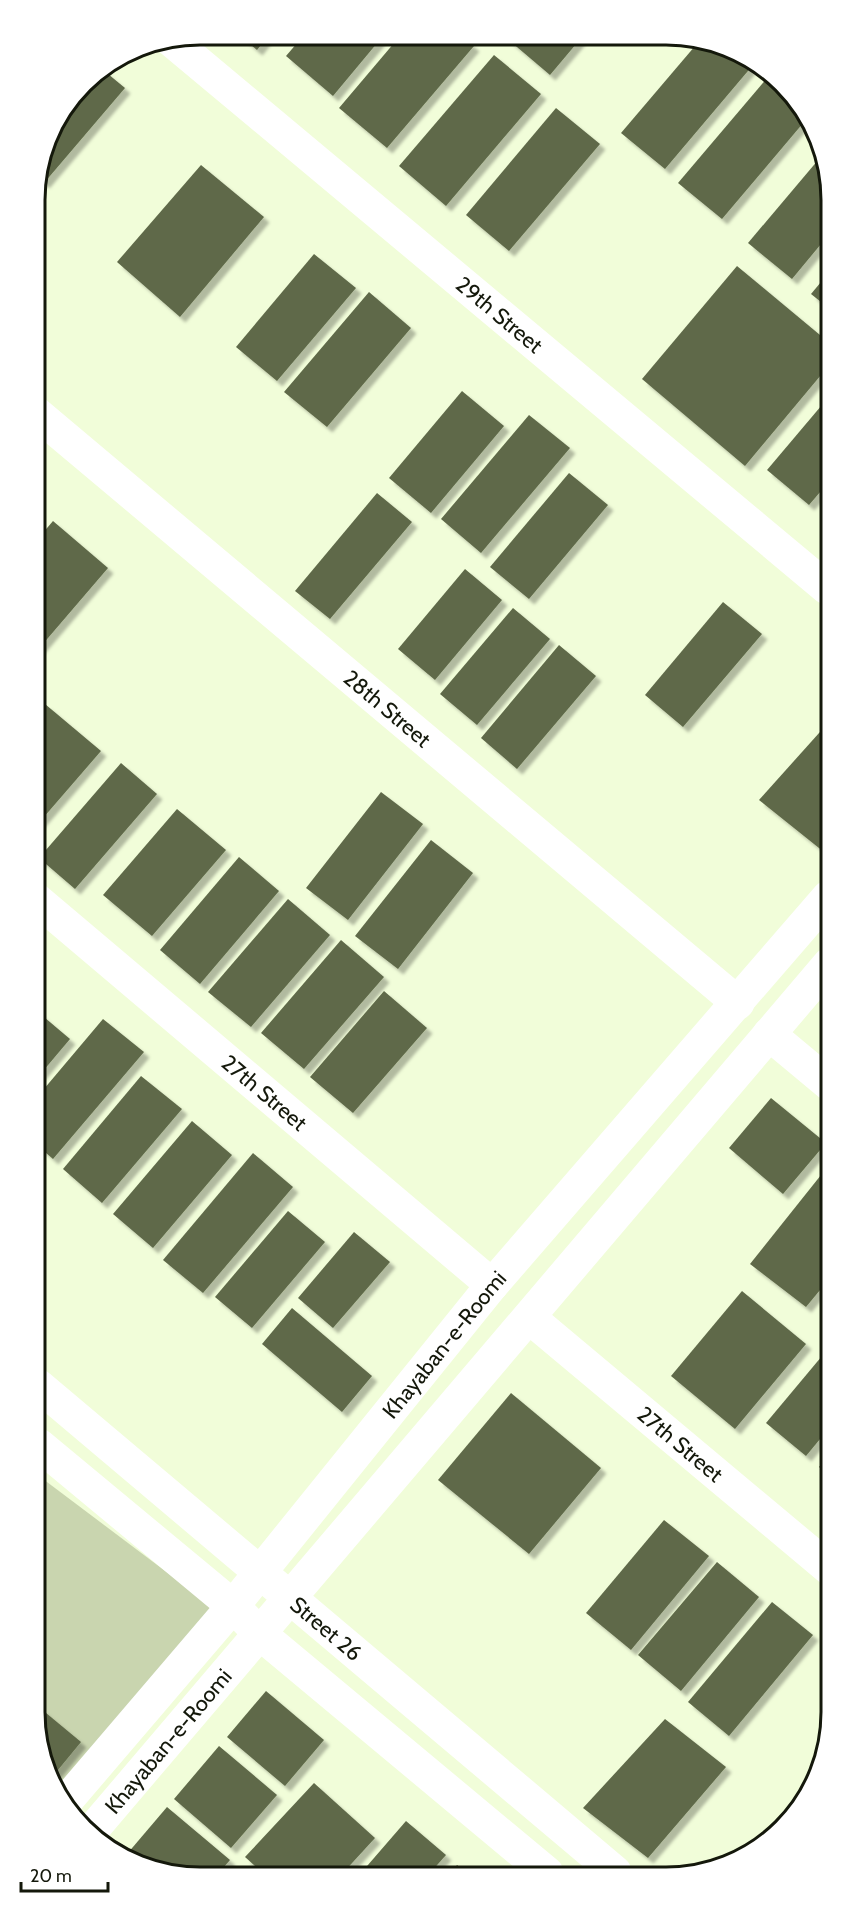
<svg xmlns="http://www.w3.org/2000/svg" width="866" height="1912" viewBox="0 0 866 1912" font-family="Cabin,sans-serif">
<defs>
<filter id="shadow"><feDropShadow dx="5.5" dy="5.5" stdDeviation="1.5" flood-color="#0004"/></filter>
</defs>
<rect width="100%" height="100%" fill="#f1fdd9"/>
<polygon fill="#c9d5af" points="39,1476 217,1610 60,1787 40,1755"/>
<g fill="#5f6949" filter="url(#shadow)">
<polygon points="239,35 269,35 257,50"/>
<polygon points="304,35 383,36 333,96 286,56"/>
<polygon points="400,36 462,36 474,46 387,148 339,108"/>
<polygon points="504,36 582,37 550,75"/>
<polygon points="701,39 753,65 665,169 621,133"/>
<polygon points="494,55 541,94 446,206 399,166"/>
<polygon points="102,69 125,88 44,183 38,178 51,127 91,76"/>
<polygon points="768,77 784,89 804,122 722,219 678,183"/>
<polygon points="556,108 600,144 509,251 466,215"/>
<polygon points="824,153 826,157 826,238 792,279 748,243"/>
<polygon points="201,165 264,217 180,317 117,262"/>
<polygon points="314,254 356,288 277,381 236,347"/>
<polygon points="737,266 826,340 826,369 745,466 642,379"/>
<polygon points="826,276 826,306 811,294"/>
<polygon points="369,292 411,328 327,427 284,392"/>
<polygon points="462,391 504,426 431,513 389,478"/>
<polygon points="827,399 827,484 809,505 767,470"/>
<polygon points="529,415 570,448 481,553 441,519"/>
<polygon points="569,473 608,505 529,599 490,567"/>
<polygon points="377,493 412,522 330,619 295,591"/>
<polygon points="53,521 108,568 36,652 36,541"/>
<polygon points="465,569 502,600 435,680 398,649"/>
<polygon points="723,602 762,634 683,727 645,695"/>
<polygon points="513,608 550,639 477,725 440,694"/>
<polygon points="559,645 596,676 517,769 481,738"/>
<polygon points="45,704 101,751 37,825 37,714"/>
<polygon points="828,723 828,846 824,852 759,800"/>
<polygon points="121,763 157,794 75,889 39,858"/>
<polygon points="381,792 423,824 348,920 306,888"/>
<polygon points="177,809 226,850 152,936 103,895"/>
<polygon points="431,840 473,873 398,969 355,936"/>
<polygon points="239,857 279,891 200,984 160,950"/>
<polygon points="288,899 330,935 251,1027 208,992"/>
<polygon points="341,940 384,977 304,1069 261,1033"/>
<polygon points="384,991 427,1028 353,1113 310,1077"/>
<polygon points="38,1012 70,1039 38,1077"/>
<polygon points="103,1019 144,1052 53,1159 38,1146 38,1096"/>
<polygon points="141,1076 182,1109 102,1203 63,1169"/>
<polygon points="771,1098 826,1143 783,1194 729,1148"/>
<polygon points="192,1121 232,1155 153,1248 113,1214"/>
<polygon points="253,1153 293,1187 203,1293 163,1260"/>
<polygon points="821,1175 829,1182 830,1278 806,1307 750,1264"/>
<polygon points="288,1211 325,1242 252,1328 215,1297"/>
<polygon points="354,1232 390,1262 333,1328 298,1298"/>
<polygon points="742,1291 806,1344 735,1429 671,1376"/>
<polygon points="292,1308 372,1376 342,1412 262,1344"/>
<polygon points="822,1356 830,1363 830,1427 806,1456 766,1423"/>
<polygon points="511,1393 601,1468 529,1554 438,1480"/>
<polygon points="830,1453 830,1476 819,1467"/>
<polygon points="664,1520 709,1556 631,1650 586,1613"/>
<polygon points="717,1562 759,1597 681,1691 638,1655"/>
<polygon points="772,1602 813,1635 729,1736 688,1702"/>
<polygon points="266,1691 324,1740 285,1786 227,1737"/>
<polygon points="40,1708 81,1742 53,1776 40,1755"/>
<polygon points="665,1719 726,1767 648,1858 583,1808"/>
<polygon points="219,1746 277,1795 231,1848 174,1799"/>
<polygon points="314,1783 375,1838 342,1874 264,1874 245,1857"/>
<polygon points="167,1807 230,1860 218,1874 168,1874 127,1854"/>
<polygon points="406,1821 446,1855 430,1873 361,1873"/>
<polygon points="457,1865 467,1873 451,1873"/>
</g>
<g fill="none" stroke-linecap="round" stroke-linejoin="round">
<g stroke="#fff" stroke-width="33">
<path id="s1" d="M171 40 827 588"/>
<path id="s2" d="M36 413 738 1003"/>
<path id="s3" d="M37 900 492 1285"/>
<polyline points="769,1034 829,1084"/>
<path id="s4" d="M530 1318 831 1570"/>
</g>
<g stroke="#fff" stroke-width="33">
<path id="s5" d="M68 1799 233 1606 492 1285 828 897"/>
<path id="s6" d="M89 1834 829 964"/>
</g>
<g stroke="#fff" stroke-width="33">
<path id="s7" d="M39 1386 615 1872"/>
<polyline points="39,1445 233,1606 259,1633 547,1873"/>
</g>
</g>
<g text-anchor="middle" stroke-width="6" stroke-linejoin="round" paint-order="stroke">
<g font-size="22" fill="#14180b" stroke="#fff">
<text dy="8" stroke="none"><textPath href="#s1" startOffset="428">29th Street</textPath></text>
<text dy="8" stroke="none"><textPath href="#s2" startOffset="459">28th Street</textPath></text>
<text dy="8" stroke="none"><textPath href="#s3" startOffset="298">27th Street</textPath></text>
<text dy="8" stroke="none"><textPath href="#s5" startOffset="590">Khayaban-e-Roomi</textPath></text>
<text dy="8" stroke="none"><textPath href="#s4" startOffset="196">27th Street</textPath></text>
<text dy="8" stroke="none"><textPath href="#s7" startOffset="376">Street 26</textPath></text>
<text dy="8" stroke="none"><textPath href="#s6" startOffset="122">Khayaban-e-Roomi</textPath></text>
</g>
</g>
<path d="M0 0H866V1912H0ZM200 45H666A155 155 0 0 1 821 200V1712A155 155 0 0 1 666 1867H200A155 155 0 0 1 45 1712V200A155 155 0 0 1 200 45Z" fill="#fff" fill-rule="evenodd"/>
<path fill="none" stroke="#14180b" stroke-width="3" d="M200 45H666A155 155 0 0 1 821 200V1712A155 155 0 0 1 666 1867H200A155 155 0 0 1 45 1712V200A155 155 0 0 1 200 45Z"/>
<path d="M21 1882v9h87v-9" fill="none" stroke="#14180b" stroke-width="3"/>
<text x="30" y="1882" font-size="18" fill="#14180b" stroke="#ffffff" stroke-width="4.5" paint-order="stroke">20 m</text>
</svg>
